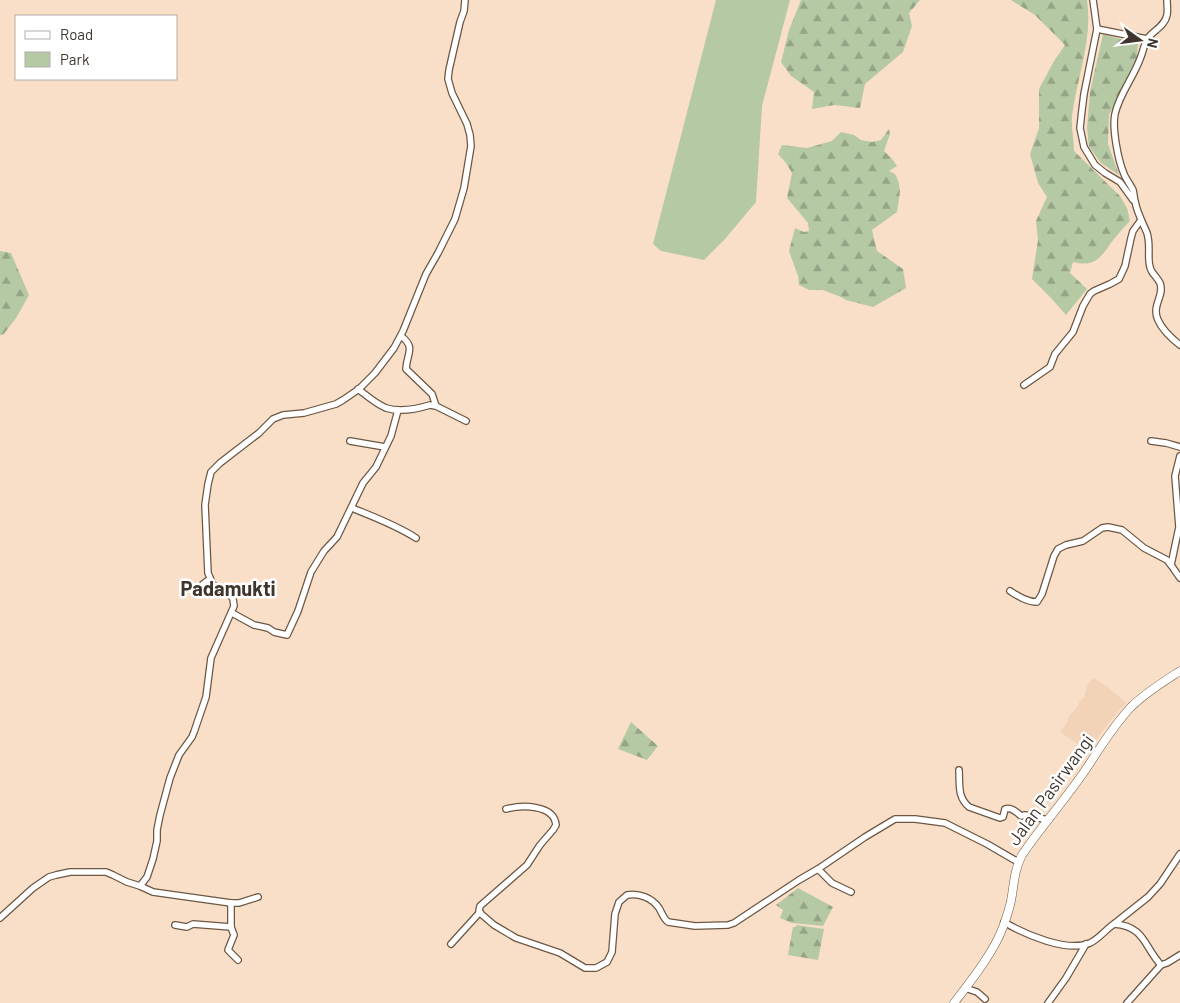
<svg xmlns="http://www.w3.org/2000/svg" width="1180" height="1003" viewBox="0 0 1180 1003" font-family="Barlow,sans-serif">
<defs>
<pattern id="forest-firs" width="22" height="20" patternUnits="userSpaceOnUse" patternTransform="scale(1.25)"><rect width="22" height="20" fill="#b6c9a5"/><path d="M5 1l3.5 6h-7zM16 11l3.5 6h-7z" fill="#95a487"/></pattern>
</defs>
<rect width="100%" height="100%" fill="#f9dfc8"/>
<polygon fill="#f3d3b7" points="1093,678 1108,687 1126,703 1110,721 1088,751 1060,732 1067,723 1069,716 1077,707 1080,701 1084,697 1087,686"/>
<polygon fill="#b6c9a5" points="716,0 790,0 762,106 756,202 725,239 704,260 661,251 653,244"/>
<g fill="url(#forest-firs)">
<polygon points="801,0 920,0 909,13 912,26 903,52 865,84 860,108 834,105 812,109 814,92 791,76 781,62 789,30"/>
<path d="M1011 0H1087C1093 40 1077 77 1072 116 1071 127 1074 140 1074 151L1120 196 1127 208 1130 221C1124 227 1119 233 1114 239 1101 256 1097 268 1073 262L1070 273 1087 289 1066 315 1051 298 1032 279 1038 240 1036 221 1047 197 1038 183 1030 154 1039 128V89L1054 61 1065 45 1035 15Z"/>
<polygon points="1103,34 1138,44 1137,57 1109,115 1108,144 1119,175 1101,163 1089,147 1087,128 1090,92"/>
<path d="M889 129 890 134 884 151 892 159 897 166 889 171 895 174C903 188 899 197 897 212L872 230 877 251 903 269 906 288 873 307 846 300 841 297 823 290H809L799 285 798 276 789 251 795 228 804 232 809 231 808 223 787 198 792 173 786 163 778 154 782 145 807 148 832 141 841 132 854 135 861 140 872 142 881 140Z"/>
<polygon points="0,251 11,253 29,295 16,318 3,335 0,335"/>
<polygon points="631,722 658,746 647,760 618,749"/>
<polygon points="798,888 833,907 823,926 792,923 780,918 783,910 776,905"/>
<polygon points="796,925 824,929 818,960 788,955 793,927 796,927"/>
</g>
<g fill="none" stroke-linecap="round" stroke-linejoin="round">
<g stroke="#6c5743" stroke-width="8">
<g id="street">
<polyline points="1093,0 1097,29 1084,94 1082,110 1080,128 1084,147 1095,165 1105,173 1120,182 1133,200"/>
<path d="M1167 0C1167 5 1168 10 1167 15 1165 26 1154 30 1148 38 1144 43 1143 53 1140 59 1133 78 1119 95 1115 114 1112 128 1118 160 1124 174 1126 179 1130 184 1133 190 1134 194 1134 198 1135 201 1137 213 1143 223 1147 233 1151 246 1147 257 1150 267 1151 273 1157 277 1160 283 1165 296 1151 305 1158 320 1162 329 1171 338 1180 345"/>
<polyline points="1097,29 1147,39"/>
<path d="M401 336C416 348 407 352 406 369L432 394 436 406"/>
<polyline points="1024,385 1050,367 1055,354 1073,332 1083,306 1090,294 1094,291 1110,284 1119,279 1125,266 1131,238 1133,231 1141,220"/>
<path d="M358 389C367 396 376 404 386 408 399 412 417 409 430 405L436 406 466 421"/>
<polyline points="350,441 385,447"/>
<polyline points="1151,441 1166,443 1180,447"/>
<polyline points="1180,456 1175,476 1179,527 1171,565 1180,578"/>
<path d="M352 508C374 517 396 525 416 538"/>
<path d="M1010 591C1018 596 1027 602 1037 602L1042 594 1054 556 1058 549 1066 545 1083 541 1102 528 1108 527 1122 530 1144 548 1167 560 1171 565"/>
<polyline points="198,592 203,584 210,579"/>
<polyline points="232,613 254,625 268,628 274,632 287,635 298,611 311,572 324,551 337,537 363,483 376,467 391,436 398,410"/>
<path d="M959 770C960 784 957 797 969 807L1000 818 1003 817 1005 809C1010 807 1017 812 1021 816L1025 815 1048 820"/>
<path d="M506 809C521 805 554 804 556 825L553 830 540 845 527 865 480 906 479 911 480 913 494 925 516 938 560 953 585 968H596L607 962 612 952 615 914 619 902 627 895C640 893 652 898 659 908 662 913 663 918 668 922L695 926 728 925 734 923 799 880 818 869 865 837 895 819H915L945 823 987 844 1018 862"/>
<polyline points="818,869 832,883 851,892"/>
<polyline points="140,886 153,892 231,903 239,903 258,897"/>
<polyline points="231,903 231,927 234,935 228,950 238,960"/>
<polyline points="0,918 33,888 49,877 56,875 70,872 106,872 113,875 127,882 140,886 147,877 153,859 157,841 157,830 160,815 170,778 179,755 192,737 194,732 206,697 211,658 234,606 233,599 231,596 213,585 208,573 205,505 208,484 211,472 220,463 259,433 273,419 283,415 304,413 336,404 343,400 359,389 375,373 394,348 403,331 426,274 438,253 455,219 464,188 471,146 470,135 467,124 452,93 448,79 449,70 460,22 464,11 465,0"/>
<path d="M1004 922C1024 934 1067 953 1090 943 1100 938 1105 930 1114 924 1145 926 1144 947 1161 965L1167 963 1180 955"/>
<polyline points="1114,924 1148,897 1160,884 1180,854"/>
<polyline points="175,925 187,927 193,924 231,927"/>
<polyline points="451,944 480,912"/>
<polyline points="965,988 977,992 985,999"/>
<polyline points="1048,1003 1066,978 1086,944"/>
<polyline points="1127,1003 1161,965"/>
</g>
</g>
<g stroke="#6c5743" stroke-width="9">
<path id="secondary" d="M954 1003C970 982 994 952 1003 927 1006 919 1009 910 1011 901 1014 885 1014 870 1022 855 1041 827 1064 801 1084 772 1099 750 1112 727 1131 707 1145 693 1163 682 1180 671"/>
</g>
<use href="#street" stroke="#fff" stroke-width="5.5"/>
<use href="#secondary" stroke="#fff" stroke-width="8"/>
</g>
<g text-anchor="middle" stroke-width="5" stroke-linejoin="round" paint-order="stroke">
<g font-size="18" fill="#3f352c" stroke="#fff">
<text transform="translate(1051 790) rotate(-54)" y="6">Jalan Pasirwangi</text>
</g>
<g font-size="20" font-weight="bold" fill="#3f352c" stroke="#fff">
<text x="228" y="596">Padamukti</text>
</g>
</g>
<rect x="15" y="15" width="162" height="65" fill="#ffffff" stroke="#b2aeab"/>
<rect x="25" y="31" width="25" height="8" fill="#ffffff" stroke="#b2aeab"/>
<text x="60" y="40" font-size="15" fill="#3f352c">Road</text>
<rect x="25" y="52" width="25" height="15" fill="#b6c9a5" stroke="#b2aeab"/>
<text x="60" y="65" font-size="15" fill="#3f352c">Park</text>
<g transform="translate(1140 40) rotate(104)" stroke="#ffffff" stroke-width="4" paint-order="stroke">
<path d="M0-4L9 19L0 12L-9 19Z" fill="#3f352c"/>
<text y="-8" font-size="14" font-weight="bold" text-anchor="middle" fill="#3f352c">N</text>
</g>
</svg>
